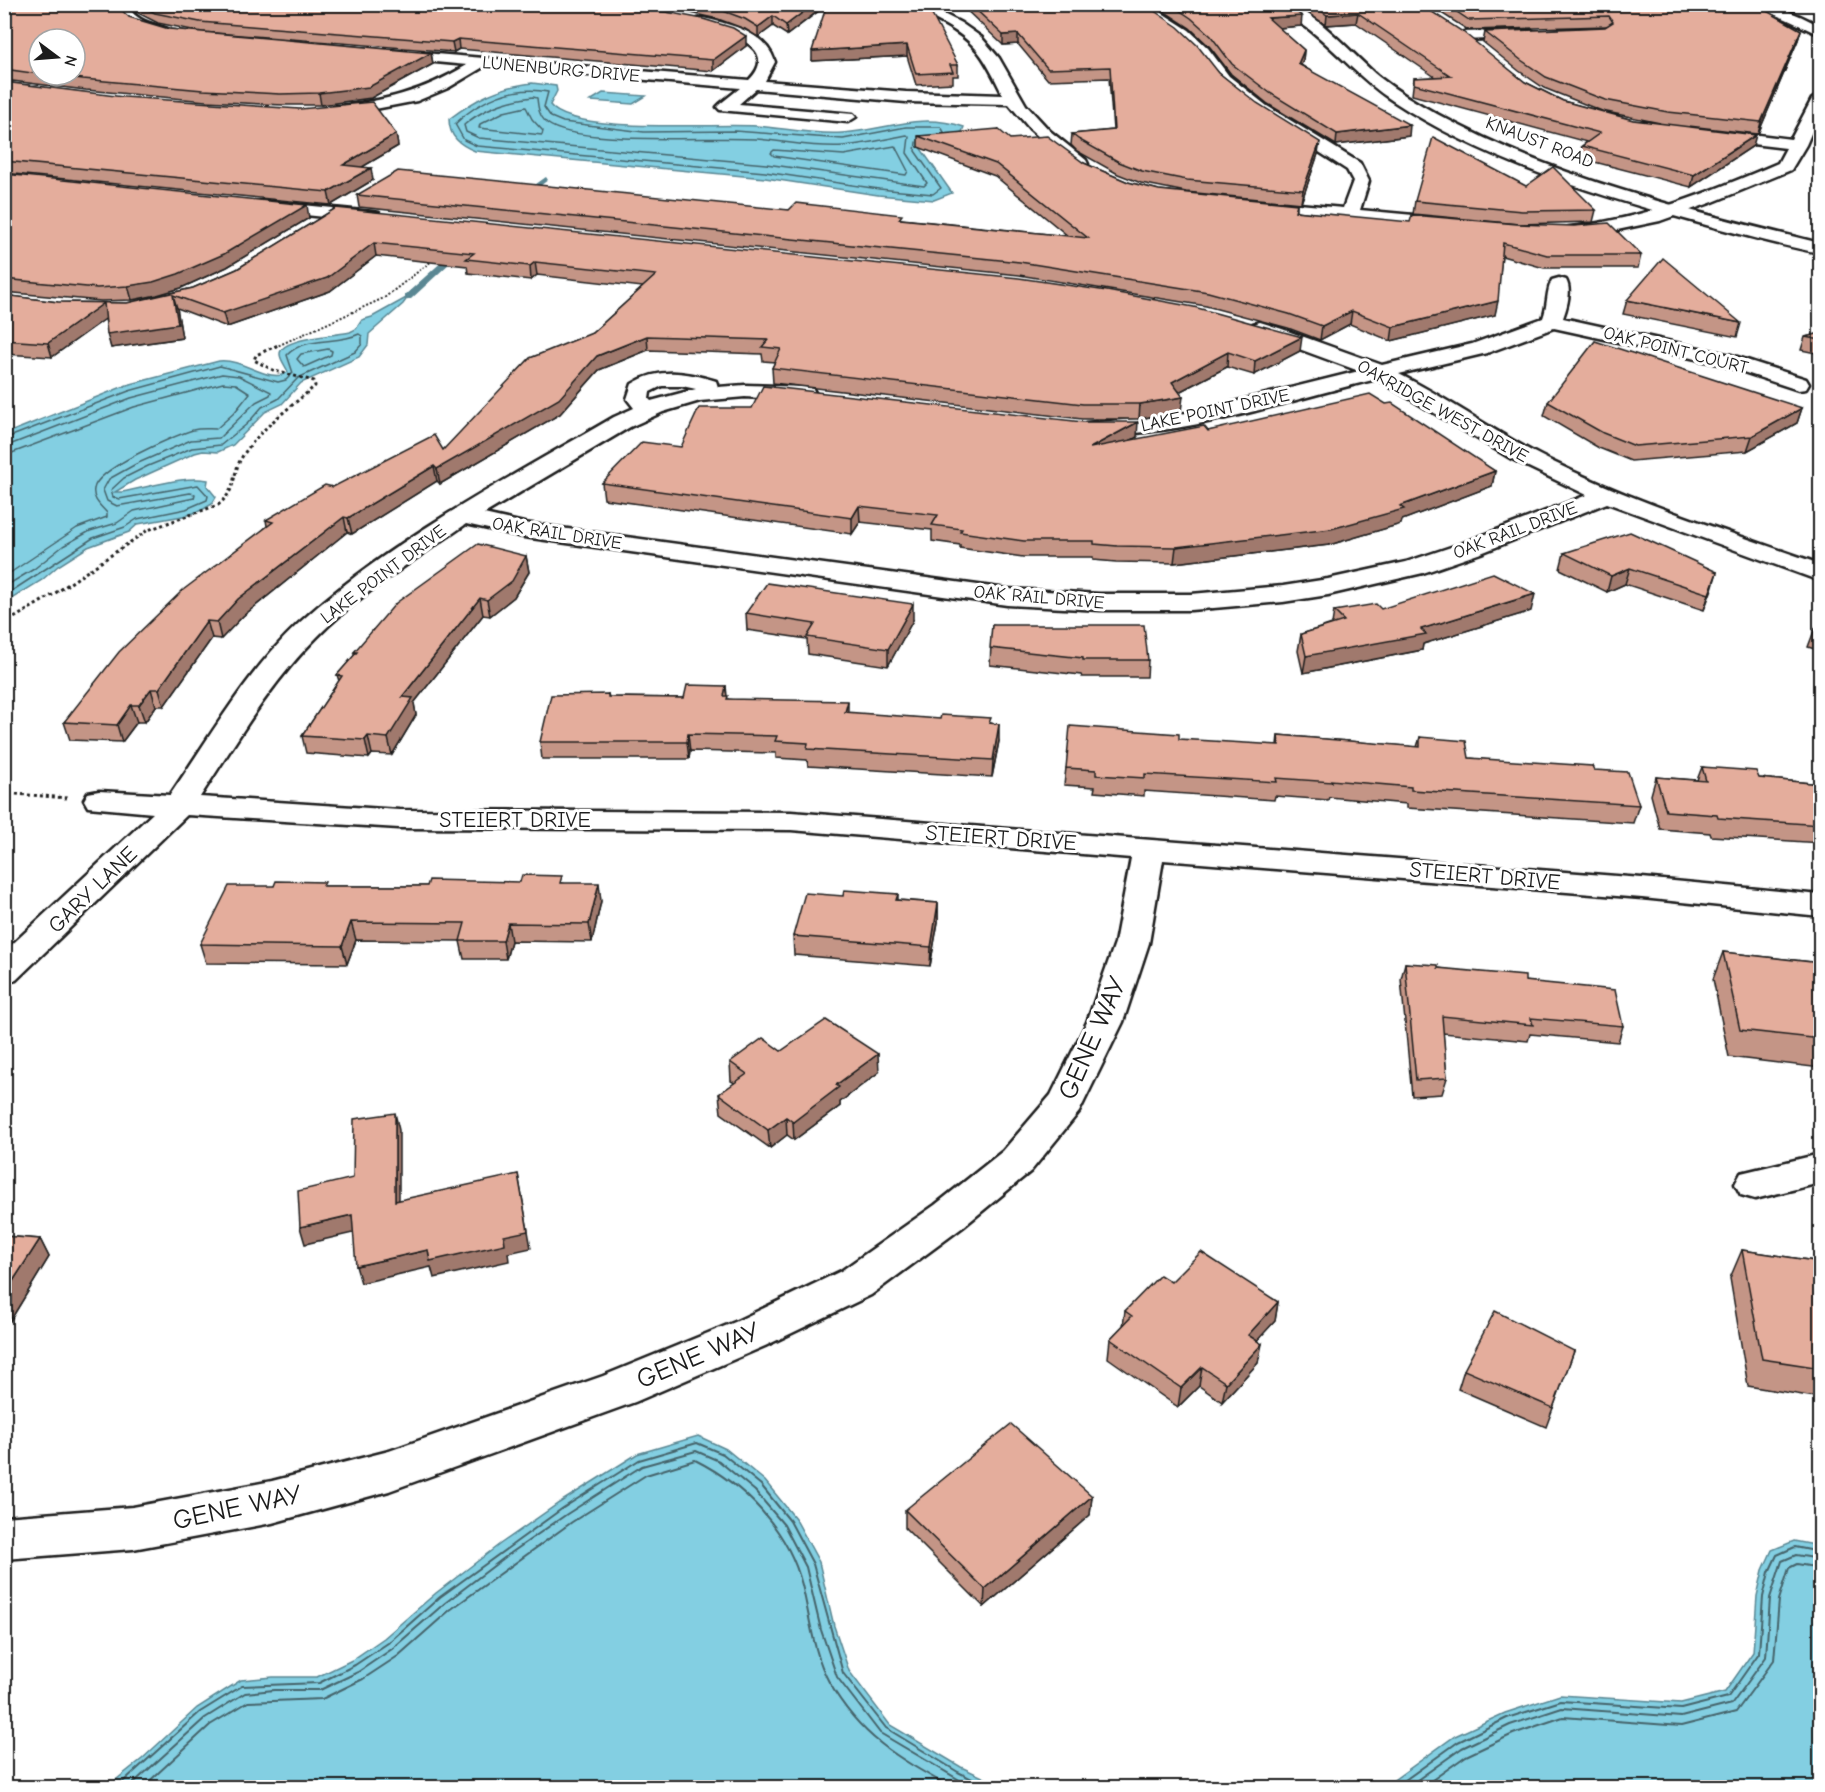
<svg xmlns="http://www.w3.org/2000/svg" width="1825" height="1792" viewBox="0 0 1825 1792" font-family="'Comic Neue',sans-serif">
<rect width="100%" height="100%" fill="#fff"/>
<filter id="ink" filterUnits="userSpaceOnUse"><feTurbulence type="fractalNoise" baseFrequency=".0167" numOctaves="2"/><feDisplacementMap in="SourceGraphic" scale="12" xChannelSelector="R" yChannelSelector="G"/><feConvolveMatrix kernelMatrix="1 2 1 2 8 2 1 2 1" color-interpolation-filters="sRGB"/></filter>
<g filter="url(#ink)">
<g fill="#83cfe2" stroke="#5a8793" stroke-width="1.5">
<path d="M532 83 556 86 557 91 550 105C572 135 716 123 756 126 784 128 813 135 842 133 886 130 919 112 964 127L962 132 919 146 952 193 934 200 878 195 765 178 475 151C460 145 449 137 449 119 476 99 498 87 532 83Z"/>
<polygon points="603,93 646,96 633,104 590,101"/>
<path d="M408 297 403 304 369 334 368 345 359 357 301 383 282 404 265 412 233 445 218 452 203 451 195 453 135 480 115 492H122C147 488 184 475 208 480L207 486 216 497 212 504 202 510 188 515 138 524 129 532 88 547 58 566 42 580 5 603V434L127 385 219 361C244 358 270 385 288 372 286 366 280 360 280 354 280 338 338 335 350 332L356 329 362 320 372 317Z"/>
<polygon points="698,1436 726,1449 765,1481 795,1518 819,1562 834,1626 849,1671 890,1725 961,1767 1004,1787 107,1787 142,1759 197,1708 241,1680 273,1677 317,1677 352,1660 384,1638 436,1593 500,1544 559,1503 637,1454"/>
<polygon points="1794,1541 1820,1546 1820,1787 1384,1787 1455,1736 1505,1713 1560,1695 1681,1703 1725,1692 1753,1652 1757,1596 1763,1570 1772,1550"/>
</g>
<g fill="none" stroke-linecap="round" stroke-linejoin="round">
<g stroke="#45646b" stroke-width="1.5">
<path d="M533 97 537 98C538 108 539 116 547 123 574 146 715 136 756 139 785 141 814 148 843 146 865 144 886 139 907 135L909 137 907 153 927 183 924 186 766 164 479 138 466 132 464 125C484 108 507 100 533 97Z"/>
<polygon points="526,107 532,119 543,131 542,135 479,128 480,124 504,112"/>
<path d="M916 142 915 151 941 188 933 194 879 189 765 172 477 146 464 140 455 124C479 100 514 85 548 92L544 107 551 117 563 122 644 132 735 131 843 139 906 127H941L944 132"/>
<polygon points="895,146 908,171 906,175 774,156 771,153 774,150 844,155"/>
<polygon points="328,349 332,351 331,355 304,367 297,359 301,354"/>
<path d="M4 439 129 391 220 366 278 382 286 380 293 373 287 355C305 336 337 345 359 334L362 336V344L355 352 298 378 278 399 262 407 247 424 221 445 192 448 148 466 124 478 111 490 113 497 119 499 198 485 208 496 207 500 186 509 137 519 125 527 93 538 4 596"/>
<polyline points="4,447 131,398 222,374 239,376 271,392 270,395 256,402 219,438 191,440 136,464 109,479 103,490 107,501 117,506 190,493 195,494 194,498 134,511 117,523 90,531 63,546 34,569 4,587"/>
<path d="M4 456 134 407 223 383 236 384 250 393 234 413 216 429C208 429 200 428 193 430 173 436 96 469 94 489 92 499 101 506 107 513V517L77 528 4 577"/>
</g>
<g stroke="#45646b" stroke-width="2">
<polyline points="116,1788 200,1712 242,1686 319,1683 355,1665 388,1643 440,1597 563,1508 639,1460 697,1443 723,1454 761,1485 790,1521 813,1564 843,1673 886,1728 958,1772 990,1788"/>
<polyline points="128,1788 205,1718 245,1693 274,1690 320,1690 358,1672 392,1649 445,1603 508,1555 567,1514 642,1466 696,1451 719,1461 755,1491 784,1525 806,1567 821,1630 837,1677 880,1733 973,1788"/>
<path d="M142 1788 210 1725 248 1702 322 1699 363 1679 398 1656 450 1610 572 1522 646 1475 695 1460C745 1485 788 1530 802 1585 810 1617 813 1653 829 1682 861 1738 898 1758 952 1788"/>
<polyline points="1394,1788 1458,1742 1507,1718 1561,1701 1681,1709 1728,1697 1759,1653 1763,1597 1769,1572 1777,1555 1795,1547 1820,1552"/>
<polyline points="1406,1788 1462,1748 1510,1725 1562,1708 1681,1717 1732,1704 1766,1657 1770,1598 1782,1561 1796,1555 1820,1559"/>
<polyline points="1421,1788 1466,1756 1513,1734 1563,1717 1681,1726 1736,1712 1774,1660 1779,1600 1789,1568 1797,1564 1820,1568"/>
</g>
<g fill="#5a8793" fill-rule="evenodd">
<polygon points="546,177 548,180 526,196 522,196 522,194"/>
<polygon points="456,249 463,251 411,299 405,299 405,295"/>
</g>
<g stroke="#1c1c1c" stroke-width="5">
<g id="minor">
<path d="M115 4H128C133 21 153 24 168 29L170 32 163 36C144 31 121 25 115 4Z"/>
<path d="M906 4H924L961 23 981 37 999 58 1026 105 1050 131 1086 160 1088 164 1086 168H1074L1030 129 1009 104 906 102 756 89 739 104 853 114 856 117 848 122 720 110 717 107 720 104 740 88 485 66 448 88 417 101 344 115 331 117 323 112 331 107C384 101 421 93 467 65L382 57 380 54 387 50 749 80C783 46 723 31 698 25L696 22 698 19 703 18C730 24 766 32 775 62L765 81 906 92 1003 95C985 59 978 42 940 22 929 16 915 12 906 4Z"/>
<polygon points="1132,4 1148,4 1189,30 1208,48 1229,76 1267,106 1360,163 1369,181 1360,210 1456,219 1462,220 1465,224 1462,228 1456,229 1248,209 1245,205 1248,201 1254,200 1343,208 1353,181 1347,170 1257,112 1219,82 1198,54 1179,36"/>
<path d="M1747 4C1775 4 1796 13 1820 26V35L1786 19Z"/>
<polygon points="1528,30 1533,31 1535,34 1533,37 1464,40 1457,36 1464,32"/>
<path d="M1820 94V113L1806 145 1791 170 1713 202 1660 221 1598 234 1570 237 1564 236 1561 232 1564 228 1570 227C1644 219 1710 192 1778 163L1786 148 1710 139 1702 134 1710 129 1791 139 1812 99Z"/>
<polygon points="263,201 373,212 379,213 382,217 379,221 373,222 257,210 254,206 257,202"/>
<path d="M1559 278 1566 280C1572 290 1567 307 1563 318L1731 355 1806 379 1809 384 1806 389 1798 390 1719 364 1554 328 1487 353 1399 374C1451 400 1498 435 1549 460 1636 503 1729 532 1820 564V581L1607 503 1481 553 1423 573 1328 595 1283 602 1191 610H1100L1007 605 524 537 466 524C415 560 360 593 316 638 269 685 236 742 200 797L399 810 791 812 1642 878 1820 895V916L1642 898 1163 860 1149 943 1123 1022 1079 1112 1031 1171 963 1227 871 1295 765 1346 635 1402 389 1491 272 1523 133 1549 4 1559V1517L133 1507 272 1481 389 1451 603 1376 735 1322 841 1271 935 1205 1003 1151 1051 1095 1087 1022 1115 943 1131 858 791 830 399 828 187 815 16 980 4 983V952L153 813 88 807 84 800 88 793 99 791 170 795C210 737 246 673 298 624 391 539 506 480 614 417L634 408 627 399 632 384C659 367 687 372 716 381L718 387 745 385 805 387 813 389 816 394 813 399 805 401 745 397 700 401 663 412 630 427 484 514 524 523 1007 589 1100 594H1191L1283 586 1328 579 1406 562 1463 543 1587 495 1512 459 1377 379C1300 397 1224 424 1145 432 1126 434 1105 437 1086 433L1083 428 1086 423 1160 417 1193 412 1359 371 1253 332 1250 328 1253 324 1260 322 1282 329 1382 365 1472 344 1543 318C1548 306 1546 291 1552 280ZM662 386H682L696 389 651 401 649 399 650 392Z"/>
<polygon points="1820,1154 1820,1183 1755,1199 1741,1195 1735,1184 1741,1173"/>
</g>
</g>
<g stroke="#1c1c1c" stroke-width="5">
<path id="major" d="M1273 4C1278 4 1286 3 1291 5 1318 14 1356 58 1379 77 1397 91 1417 103 1437 114 1555 179 1690 211 1820 243V253C1778 245 1735 233 1692 221 1590 193 1483 160 1393 101 1362 81 1339 53 1310 30 1299 21 1283 15 1273 4Z"/>
</g>
<polyline stroke="#1c1c1c" stroke-width="2" stroke-dasharray="2 2" stroke-linecap="butt" points="275,347 384,298 433,260"/>
<g stroke="#1c1c1c" stroke-width="3" stroke-dasharray="3 3" stroke-linecap="butt">
<path d="M4 624 54 594 148 530 218 505C238 489 231 475 242 457 259 429 291 407 315 386L314 381 275 371 254 360 256 355 278 345"/>
<polyline points="4,793 67,798"/>
</g>
<use href="#minor" fill="#fff" fill-rule="evenodd"/>
<use href="#major" fill="#fff" fill-rule="evenodd"/>
</g>
<g fill="#c49586" stroke="#1c1c1c" stroke-width="1.5" fill-rule="evenodd">
<path d="M4 4 129 17 169 29 431 53 433 64 371 98 321 105H283L206 101 86 90 4 80ZM39 39 75 75H39Z"/>
<polygon points="130,4 580,4 746,46 713,71 459,49 454,52 202,32 158,23 132,10"/>
<polygon points="623,4 921,4 958,65 958,76 953,76 953,83 916,85 907,56 812,61 827,5 787,35 773,26 758,37 745,29 718,19 686,12"/>
<polygon points="960,4 1144,4 1219,73 1318,154 1301,203 1186,192 1141,183 1118,174 1077,151 1071,145 1072,134 1113,130 1109,78 1048,80 1018,44 1003,45"/>
<polygon points="1153,4 1284,4 1301,26 1279,28 1304,50 1303,60 1301,65 1409,136 1336,145 1268,104 1231,74 1210,47 1190,28"/>
<polygon points="1294,4 1420,4 1525,82 1563,101 1633,120 1660,123 1602,111 1544,88 1519,71 1483,42 1485,32 1605,27 1607,26 1468,30 1427,4 1754,4 1801,30 1798,40 1758,134 1689,126 1753,146 1691,187 1579,158 1582,146 1587,142 1412,95 1414,78 1435,77 1356,23 1326,25"/>
<polygon points="4,82 396,134 398,146 362,167 373,180 331,205 4,173"/>
<polygon points="918,136 1010,139 1084,163 1128,182 1159,190 1297,204 1297,211 1641,255 1638,268 1544,268 1502,256 1495,315 1391,341 1350,324 1320,340 1288,328 1206,306 1019,275 359,207 357,195 789,210 902,219 1068,236 995,176 918,147"/>
<polygon points="4,174 309,218 227,267 181,288 157,295 132,300 101,301 4,292"/>
<polygon points="1526,186 1596,210 1593,222 1519,224 1413,214 1415,201"/>
<polygon points="336,208 1300,351 1254,375 1227,367 1179,392 1181,411 1139,419 1082,419 773,383 772,368 775,362 763,361 762,354 648,350 599,370 560,414 440,484 437,481 352,534 347,532 243,616 221,639 212,638 164,706 156,706 145,722 137,722 122,742 70,740 64,722 267,526 266,520 333,487 443,450 592,333 643,287 537,275 531,280 468,273 467,266 376,256 330,291 227,327 177,308 182,338 111,348 105,319 52,357 5,354 4,295 58,302 127,303 193,288 237,269"/>
<polygon points="1627,300 1741,323 1737,337 1623,314"/>
<polygon points="1821,333 1821,354 1801,350 1805,337"/>
<polygon points="1548,402 1802,408 1797,423 1747,451 1631,461 1599,448 1544,416"/>
<polygon points="1386,404 1495,471 1492,486 1402,520 1401,524 1329,545 1174,563 1116,562 1093,560 1093,557 1023,557 960,548 960,545 932,541 932,530 860,522 852,534 604,499 602,483 681,447 1137,437 1133,440 1208,431"/>
<polygon points="1564,553 1717,572 1704,610 1625,584 1607,592 1560,569"/>
<polygon points="526,556 529,572 514,597 490,616 483,615 414,703 416,715 392,755 372,754 369,758 306,753 302,736 339,681 337,675 354,656 354,652"/>
<polygon points="1381,609 1531,611 1423,644 1422,650 1303,673 1298,651 1301,634 1332,624 1334,611"/>
<polygon points="746,613 913,620 888,666 808,654 807,639 747,630"/>
<polygon points="1821,617 1821,651 1808,647 1814,631"/>
<polygon points="992,625 1148,660 1147,677 1082,677 1081,675 990,665"/>
<polygon points="726,686 727,696 728,699 848,713 991,723 999,741 992,777 808,766 807,760 776,758 776,753 690,751 689,759 542,759 540,742 608,694 609,697 684,698"/>
<polygon points="1278,735 1417,747 1420,737 1469,758 1594,770 1639,805 1633,823 1407,808 1407,804 1329,797 1328,800 1275,796 1274,800 1144,791 1144,796 1094,792 1095,787 1064,785 1066,768 1277,745"/>
<polygon points="1702,767 1759,778 1821,784 1821,843 1711,836 1710,833 1660,829 1651,795 1656,777 1697,780"/>
<polygon points="563,883 601,901 592,942 511,941 506,959 464,959 460,941 356,940 347,964 206,963 200,944 274,886 427,886"/>
<polygon points="898,894 898,900 938,903 938,922 930,966 794,955 793,936 843,896"/>
<polygon points="1723,952 1821,963 1821,1068 1729,1057 1713,979"/>
<polygon points="1405,963 1525,981 1623,1026 1618,1042 1530,1034 1528,1041 1443,1033 1447,1078 1442,1094 1412,1096 1401,979"/>
<polygon points="781,1051 879,1072 840,1102 840,1106 794,1140 787,1135 770,1148 721,1113 719,1094 735,1083 731,1081 730,1062"/>
<polygon points="4,1236 40,1239 49,1257 10,1321 4,1321"/>
<polygon points="1742,1250 1821,1262 1821,1398 1748,1386 1730,1278"/>
<polygon points="1171,1282 1278,1302 1275,1321 1257,1340 1258,1363 1222,1402 1199,1386 1178,1407 1108,1358 1110,1339 1123,1326 1125,1311"/>
<polygon points="1574,1351 1546,1427 1458,1389 1464,1370"/>
<polygon points="1092,1496 1090,1515 984,1607 905,1528 905,1510"/>
</g>
<g fill="#a0796d" stroke="#1c1c1c" stroke-width="1.5">
<polygon points="814,4 827,4 787,35 786,25"/>
<polygon points="1358,13 1356,23 1326,25 1327,15"/>
<polygon points="773,16 773,26 758,37 758,27"/>
<polygon points="1302,16 1301,26 1267,29 1268,18"/>
<polygon points="1801,30 1798,40 1758,134 1761,122"/>
<polygon points="1018,34 1018,44 1003,45 1003,35"/>
<polygon points="746,36 746,46 713,71 713,60"/>
<polygon points="458,39 459,49 454,52 452,42"/>
<polygon points="907,45 907,56 812,61 812,51"/>
<polygon points="1304,50 1303,60 1297,75 1298,64"/>
<polygon points="431,53 433,64 371,98 321,105 319,93"/>
<polygon points="1410,125 1409,136 1336,145 1337,134"/>
<polygon points="396,134 398,146 345,177 343,165"/>
<polygon points="1756,135 1753,146 1691,187 1694,175"/>
<polygon points="1320,142 1318,154 1301,203 1303,190"/>
<polygon points="371,168 373,180 331,205 328,192"/>
<polygon points="307,205 309,218 227,267 181,288 157,295 132,300 128,286"/>
<polygon points="374,243 376,256 330,291 227,327 223,313"/>
<polygon points="535,262 537,275 531,280 530,266"/>
<polygon points="173,295 177,308 182,338 111,348 107,334"/>
<polygon points="1498,301 1495,315 1391,341 1393,327"/>
<polygon points="104,303 108,317 52,357 48,343"/>
<polygon points="1352,311 1350,324 1320,340 1322,326"/>
<polygon points="647,336 648,350 599,370 560,414 440,484 437,469 597,356"/>
<polygon points="1302,337 1300,351 1254,375 1255,361"/>
<polygon points="1228,352 1227,367 1171,396 1172,382"/>
<polygon points="1183,397 1181,411 1139,419 1140,404"/>
<polygon points="1802,408 1797,423 1747,451 1752,436"/>
<polygon points="1138,422 1137,437 1089,463 1090,448"/>
<polygon points="434,466 437,481 352,534 348,518"/>
<polygon points="1495,471 1492,486 1402,520 1401,524 1329,545 1174,563 1176,547 1400,506"/>
<polygon points="859,506 860,522 852,534 852,518"/>
<polygon points="344,517 347,532 243,616 221,639 217,622 238,599"/>
<polygon points="526,556 529,572 514,597 490,616 487,600"/>
<polygon points="1630,568 1625,584 1607,592 1611,576"/>
<polygon points="1717,572 1712,589 1704,610 1709,594"/>
<polygon points="1535,594 1531,611 1423,644 1422,650 1303,673 1306,656 1421,629"/>
<polygon points="480,598 483,615 414,703 416,715 392,755 388,738 402,697"/>
<polygon points="913,604 913,620 888,666 888,649"/>
<polygon points="207,621 212,638 164,706 159,689"/>
<polygon points="151,689 156,706 145,722 139,705"/>
<polygon points="848,701 848,718 845,712"/>
<polygon points="131,705 137,722 122,742 117,725"/>
<polygon points="999,724 999,741 992,777 993,760"/>
<polygon points="688,734 690,751 689,759 687,742"/>
<polygon points="368,736 372,754 369,758 365,740"/>
<polygon points="599,883 601,901 592,942 589,924"/>
<polygon points="938,903 938,922 930,966 931,947"/>
<polygon points="351,922 356,940 347,964 342,946"/>
<polygon points="508,923 511,941 506,959 503,941"/>
<polygon points="878,1054 879,1072 840,1102 840,1106 794,1140 793,1122 836,1085"/>
<polygon points="395,1113 399,1130 399,1218 395,1201"/>
<polygon points="786,1117 787,1135 770,1148 768,1130"/>
<polygon points="518,1174 531,1248 508,1253 509,1261 434,1278 431,1267 361,1283 356,1266 428,1250 504,1236"/>
<polygon points="352,1215 357,1232 305,1244 300,1227"/>
<polygon points="40,1239 49,1257 10,1321 4,1311 4,1295"/>
<polygon points="1278,1302 1275,1321 1245,1354 1248,1335"/>
<polygon points="1262,1344 1258,1363 1222,1402 1226,1383"/>
<polygon points="1202,1367 1199,1386 1178,1407 1181,1388"/>
<polygon points="1092,1496 1090,1515 984,1607 985,1589"/>
</g>
<g fill="#e4ad9c" stroke="#1c1c1c" stroke-width="1.5">
<polygon points="4,4 115,4 129,17 169,29 431,53 369,87 319,93 280,94 203,90 83,79 51,75 75,75 75,39 39,39 39,74 4,69"/>
<polygon points="138,4 580,4 666,12 703,19 733,28 746,36 713,60 458,39 452,42 200,22 155,13"/>
<polygon points="699,4 814,4 786,25 773,16 758,27 745,19 718,9"/>
<polygon points="827,4 921,4 929,9 958,65 950,65 953,72 916,74 907,45 812,51"/>
<polygon points="970,4 1144,4 1178,27 1197,45 1219,73 1257,103 1320,142 1303,190 1187,180 1142,171 1119,162 1078,139 1072,134 1114,130 1110,67 1048,69 1018,34 1003,35"/>
<polygon points="1170,4 1284,4 1302,16 1268,18 1304,50 1298,64 1410,125 1337,134 1270,93 1232,64 1211,36 1191,18"/>
<polygon points="1311,4 1420,4 1463,32 1525,82 1563,101 1633,120 1756,135 1694,175 1582,146 1600,133 1414,84 1414,78 1451,76 1358,13 1327,15"/>
<polygon points="1445,4 1754,4 1801,30 1761,122 1668,112 1605,100 1546,77 1521,60 1485,32 1605,27 1613,22 1609,16 1469,20"/>
<polygon points="4,82 124,97 300,109 372,102 396,134 343,165 371,168 328,192 4,161"/>
<polygon points="998,129 1010,139 1047,136 1084,163 1128,182 1159,190 1297,204 1295,211 1410,222 1412,215 1517,224 1574,226 1609,223 1641,255 1547,255 1503,243 1498,301 1393,327 1352,311 1322,326 1289,314 1208,292 1020,262 357,195 398,171 789,210 796,203 902,215 899,219 1088,238 996,164 918,136"/>
<polygon points="1433,137 1526,186 1553,167 1596,210 1522,211 1415,201"/>
<polygon points="4,174 307,205 224,254 178,274 153,282 128,286 97,288 4,279"/>
<polygon points="336,208 1019,278 1107,291 1194,307 1302,337 1255,361 1228,352 1172,382 1183,397 1140,404 1083,404 772,368 781,349 762,347 768,340 647,336 597,356 559,399 437,469 434,466 348,518 344,517 238,599 217,622 207,621 159,689 151,689 139,705 131,705 117,725 64,722 119,652 183,590 273,522 266,520 325,485 333,487 434,435 443,450 530,358 592,333 656,275 535,262 530,266 466,259 474,253 374,243 327,278 223,313 173,295 178,324 107,334 104,303 48,343 4,340 4,295 58,302 127,303 193,288 237,269"/>
<polygon points="1663,258 1741,323 1627,300"/>
<polygon points="1821,333 1821,340 1805,337"/>
<polygon points="1595,341 1802,408 1752,436 1635,446 1603,433 1548,402"/>
<polygon points="763,386 1083,422 1138,422 1090,448 1204,426 1208,431 1370,394 1386,404 1392,403 1495,471 1400,506 1404,509 1331,529 1176,547 1117,546 1094,544 1094,541 1024,541 960,532 962,529 932,525 938,515 859,506 852,518 602,483 642,442 681,447 699,408 752,408"/>
<polygon points="1630,532 1717,572 1709,594 1630,568 1611,576 1564,553"/>
<polygon points="478,544 526,556 512,581 487,600 480,598 402,697 413,698 388,738 368,736 365,740 302,736 342,676 337,675 357,652 354,652 396,603"/>
<polygon points="1493,573 1535,594 1421,629 1426,634 1306,656 1301,634 1344,621 1334,611 1376,604 1381,609"/>
<polygon points="767,583 913,604 888,649 807,637 815,624 746,613"/>
<polygon points="1821,617 1821,632 1814,631"/>
<polygon points="992,625 1144,625 1148,660 1083,660 1083,658 990,648"/>
<polygon points="687,685 726,686 724,696 728,696 727,699 848,701 845,712 940,719 941,715 991,718 989,723 999,724 993,760 807,749 808,743 775,741 777,736 688,734 687,742 540,742 551,695 608,694 608,697 684,698"/>
<polygon points="1070,726 1179,734 1179,739 1279,745 1278,735 1420,747 1420,737 1466,741 1469,758 1592,766 1594,770 1628,772 1639,805 1411,790 1411,787 1331,780 1332,782 1276,778 1277,782 1145,774 1145,778 1096,775 1096,770 1066,768"/>
<polygon points="1702,767 1756,771 1759,778 1821,784 1821,825 1718,818 1717,815 1666,811 1656,777 1706,781"/>
<polygon points="522,875 562,876 560,883 599,883 589,924 508,923 503,941 460,941 465,923 351,922 342,946 200,944 229,886 274,886 276,881 325,882 323,886 427,886 429,880 520,882"/>
<polygon points="844,890 898,894 896,900 938,903 931,947 793,936 805,893 843,896"/>
<polygon points="1723,952 1821,963 1821,1039 1740,1030"/>
<polygon points="1405,963 1438,965 1438,968 1525,976 1525,981 1615,990 1623,1026 1531,1018 1533,1025 1442,1016 1447,1078 1416,1080"/>
<polygon points="826,1020 878,1054 836,1085 839,1087 793,1122 786,1117 768,1130 719,1094 747,1074 730,1062 763,1038 781,1051"/>
<polygon points="395,1113 395,1201 518,1174 528,1231 504,1236 505,1244 430,1261 428,1250 356,1266 352,1215 300,1227 298,1191 353,1178 354,1119"/>
<polygon points="4,1236 40,1239 4,1295"/>
<polygon points="1742,1250 1821,1262 1821,1368 1762,1359"/>
<polygon points="1201,1252 1278,1302 1248,1335 1262,1344 1226,1383 1202,1367 1181,1388 1110,1339 1132,1316 1125,1311 1160,1275 1171,1282"/>
<polygon points="1495,1311 1574,1351 1553,1408 1464,1370"/>
<polygon points="1011,1424 1092,1496 985,1589 905,1510"/>
</g>
</g>
<g text-anchor="middle" stroke-width="6" stroke-linejoin="round" paint-order="stroke">
<g font-size="18" fill="#1c1c1c" stroke="#fff">
<text transform="translate(561 69) rotate(5)" y="6">LUNENBURG DRIVE</text>
<text transform="translate(1540 142) rotate(21)" y="6">KNAUST ROAD</text>
<text transform="translate(1676 350) rotate(14)" y="6">OAK POINT COURT</text>
<text transform="translate(1215 410) rotate(-12)" y="6">LAKE POINT DRIVE</text>
<text transform="translate(1443 411) rotate(29)" y="6">OAKRIDGE WEST DRIVE</text>
<text transform="translate(1515 530) rotate(-21)" y="6">OAK RAIL DRIVE</text>
<text transform="translate(557 533) rotate(9)" y="6">OAK RAIL DRIVE</text>
<text transform="translate(383 574) rotate(-37)" y="6">LAKE POINT DRIVE</text>
<text transform="translate(1039 597) rotate(5)" y="6">OAK RAIL DRIVE</text>
</g>
<g font-size="22" fill="#1c1c1c" stroke="#fff">
<text x="515" y="827">STEIERT DRIVE</text>
<text transform="translate(1001 837) rotate(4)" y="8">STEIERT DRIVE</text>
<text transform="translate(1485 875) rotate(5)" y="8">STEIERT DRIVE</text>
<text transform="translate(92 889) rotate(-44)" y="8">GARY LANE</text>
</g>
<g font-size="27" fill="#1c1c1c" stroke="#fff">
<text transform="translate(1092 1038) rotate(-66)" y="9">GENE WAY</text>
<text transform="translate(698 1355) rotate(-23)" y="9">GENE WAY</text>
<text transform="translate(237 1507) rotate(-12)" y="9">GENE WAY</text>
</g>
</g>
<rect width="1825" height="1792" fill="none" stroke="#fff" stroke-width="24"/>
<rect x="12" y="12" width="1801" height="1768" fill="none" stroke="#1c1c1c" stroke-width="2" filter="url(#ink)"/>
<g transform="translate(57 57) rotate(106)"><circle r="28" fill="#ffffff" stroke="#a4a4a4" stroke-width="1.5"/>
<path d="M0-4.5L10 22L0 15L-10 22Z" fill="#1c1c1c"/>
<text y="-9" font-size="16" font-weight="bold" text-anchor="middle" fill="#1c1c1c">N</text>
</g>
</svg>
